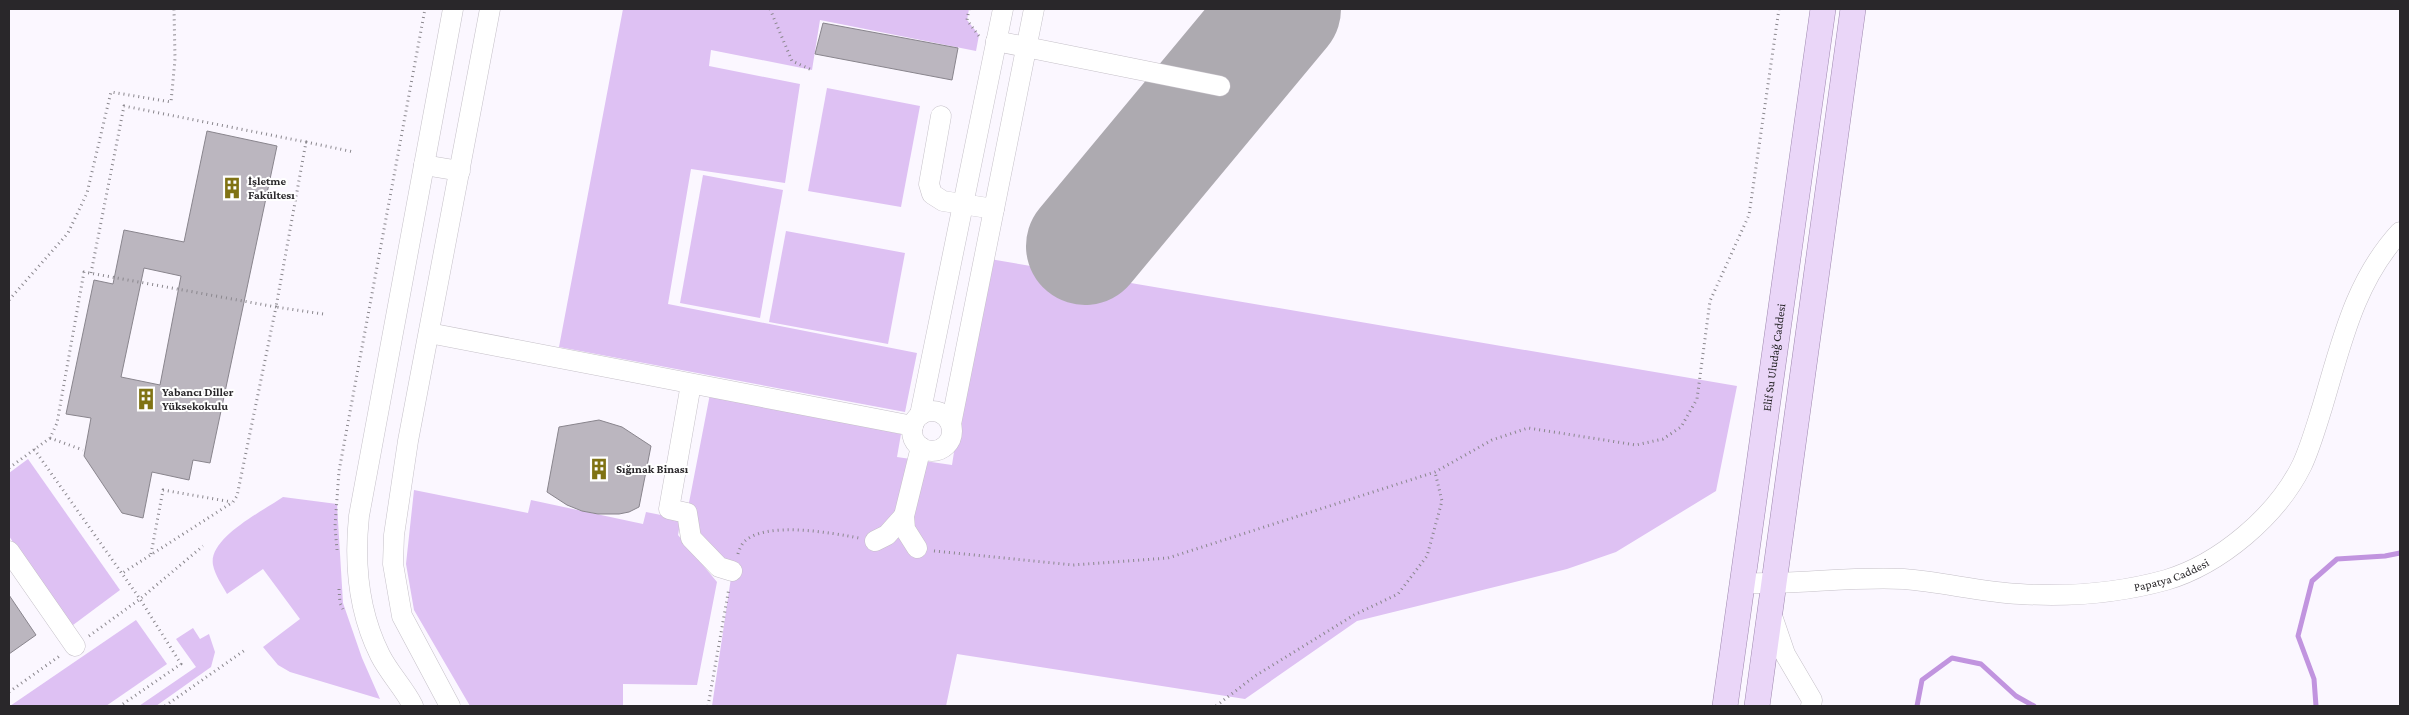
<svg xmlns="http://www.w3.org/2000/svg" width="2409" height="715" viewBox="0 0 2409 715" font-family="'Crimson Pro',serif">
<rect width="100%" height="100%" fill="#fbf7ff"/>
<g fill="#dec1f3">
<polygon points="623,9 969,9 967,20 979,35 976,51 820,20 812,70 711,50 709,66 800,84 785,183 691,169 668,304 917,353 905,412 559,347"/>
<polygon points="827,88 920,106 901,207 808,191"/>
<polygon points="703,175 783,190 760,318 680,303"/>
<polygon points="786,231 905,253 888,344 769,322"/>
<polygon points="984,258 1737,386 1716,491 1616,552 1567,569 1357,621 1245,699 957,654 946,706 712,706 732,571 719,563 687,513 710,394 901,434 897,457 952,465"/>
<polygon points="28,459 120,590 69,628 9,536 9,473"/>
<polygon points="414,490 528,513 531,500 643,524 646,512 681,519 678,535 717,582 697,685 623,684 623,706 470,706 414,610 406,564"/>
<path d="M283 497 337 504 343 603 362 658 380 699 290 672 278 665 263 647 300 619 263 569 227 594C222 585 215 575 213 565 208 538 263 511 283 497Z"/>
<polygon points="136,620 167,664 106,706 10,706"/>
<polygon points="193,628 200,639 209,634 215,652 211,667 156,706 139,706 196,667 176,639"/>
</g>
<g fill="none" stroke-linecap="round" stroke-linejoin="round">
<g stroke="#c194df" stroke-width="5">
<polyline points="1917,706 1922,680 1952,658 1981,664 2016,696 2034,706"/>
<polyline points="2316,706 2314,679 2298,636 2312,581 2337,559 2385,556 2400,553"/>
</g>
<polyline stroke="#adaab0" stroke-width="118" points="1085,246 1282,9"/>
</g>
<g fill="#bbb6bf" stroke="#89858d" fill-rule="evenodd">
<polygon points="823,23 958,48 952,80 815,54"/>
<path d="M207 131 277 146 210 463 193 460 189 480 152 472 143 518 122 513 84 456 91 418 66 414 94 280 113 284 124 230 184 242ZM144 268 181 276 160 385 121 377Z"/>
<polygon points="599,420 622,427 651,446 639,507 629,512 619,514 598,514 582,511 567,505 547,492 559,427"/>
<polygon points="9,595 36,635 9,654"/>
</g>
<g fill="none" stroke-linecap="round" stroke-linejoin="round">
<g stroke="#c5c0c8" stroke-width="21">
<g id="minor">
<polyline points="996,41 1220,86"/>
<polyline points="941,116 929,184 932,194 943,201 994,209"/>
<polyline points="424,165 460,171"/>
<polyline points="429,333 913,426"/>
<polyline points="691,384 669,509 687,513 691,538 719,567 732,571"/>
<circle cx="932" cy="431" r="20"/>
<polyline points="920,415 1003,9"/>
<polyline points="951,424 1034,9"/>
<polyline points="875,541 887,535 904,516"/>
<polyline points="917,548 905,529 904,516 921,447"/>
<polyline points="9,551 75,646"/>
<path id="s1" d="M1744 583C1797 585 1850 576 1904 579 1943 582 1981 592 2020 594 2068 597 2119 593 2166 580 2220 564 2277 516 2302 465 2310 448 2316 427 2322 408 2341 345 2354 282 2400 232"/>
<polyline points="1771,613 1785,654 1812,700 1811,706"/>
<path d="M413 706C404 688 389 673 380 655 358 611 354 564 359 516L453 9"/>
<polyline points="450,706 402,616 393,564 394,535 408,441 490,9"/>
</g>
</g>
<g stroke="#9d87ad" stroke-width="26">
<g id="major">
<path id="s2" d="M1725 706 1823 9"/>
<polyline points="1757,706 1853,9"/>
</g>
</g>
<g stroke="#8a878d" stroke-width="3" stroke-dasharray="1 4" stroke-linecap="butt">
<polyline points="770,9 792,61 812,70"/>
<polyline points="969,9 967,20 979,36"/>
<polyline points="306,142 354,152"/>
<polyline points="91,273 124,106 306,142 276,307 323,314"/>
<polyline points="9,300 68,233 87,193 111,92 171,102 175,59 174,9"/>
<polyline points="50,438 83,450"/>
<polyline points="34,449 140,599 181,664 120,706"/>
<polyline points="9,468 50,438 57,423 84,272 276,307 237,496 233,502 121,574"/>
<polyline points="337,550 335,526 339,471 425,9"/>
<polyline points="934,551 1073,565 1168,558 1435,472 1492,440 1528,428 1636,445 1663,439 1681,427 1697,399 1710,301 1749,215 1779,9"/>
<polyline points="151,554 163,490 232,502"/>
<path d="M738 554C739 550 741 546 743 543 763 520 832 533 859 538"/>
<polyline points="339,589 340,603 343,609"/>
<polyline points="89,636 140,599 203,546"/>
<polyline points="9,692 61,655"/>
<polyline points="165,706 245,650"/>
<polyline points="708,706 729,588"/>
<polyline points="1216,706 1255,676 1354,615 1398,594 1427,556 1442,501 1435,472"/>
</g>
<use href="#minor" stroke="#fff" stroke-width="20"/>
<use href="#major" stroke="#ead6f8" stroke-width="25"/>
</g>
<defs>
<g id="building-bare" transform="scale(1.725)"><path d="M-4-6H4V6H1V3H-1V6H-4ZM-2.5-4.3h1.7v1.8h-1.7ZM.8-4.3h1.7v1.8H.8ZM-2.5-1h1.7V.8h-1.7ZM.8-1h1.7V.8H.8Z" fill="#807314" stroke="#fff" stroke-width="2.5" paint-order="stroke"/></g>
</defs>
<g fill-rule="evenodd">
<use href="#building-bare" x="232" y="188"/>
<use href="#building-bare" x="146" y="399"/>
<use href="#building-bare" x="599" y="469"/>
</g>
<g text-anchor="middle" stroke-width="4" stroke-linejoin="round" paint-order="stroke">
<g font-size="12" font-weight="bold" fill="#29272a" stroke="#fff" text-anchor="start">
<text x="248" y="185">İşletme<tspan x="248" dy="14">Fakültesı</tspan></text>
<text x="162" y="396">Yabancı Diller<tspan x="162" dy="14">Yüksekokulu</tspan></text>
<text x="616" y="473">Sığınak Binası</text>
</g>
<g font-size="12" fill="#29272a" stroke="#fff">
<text dy="4" stroke="none"><textPath href="#s2" startOffset="352">Elif Su Uludağ Caddesi</textPath></text>
<text dy="4" stroke="none"><textPath href="#s1" startOffset="431">Papatya Caddesi</textPath></text>
</g>
</g>
<rect width="2409" height="715" fill="none" stroke="#29272a" stroke-width="20"/>
</svg>
